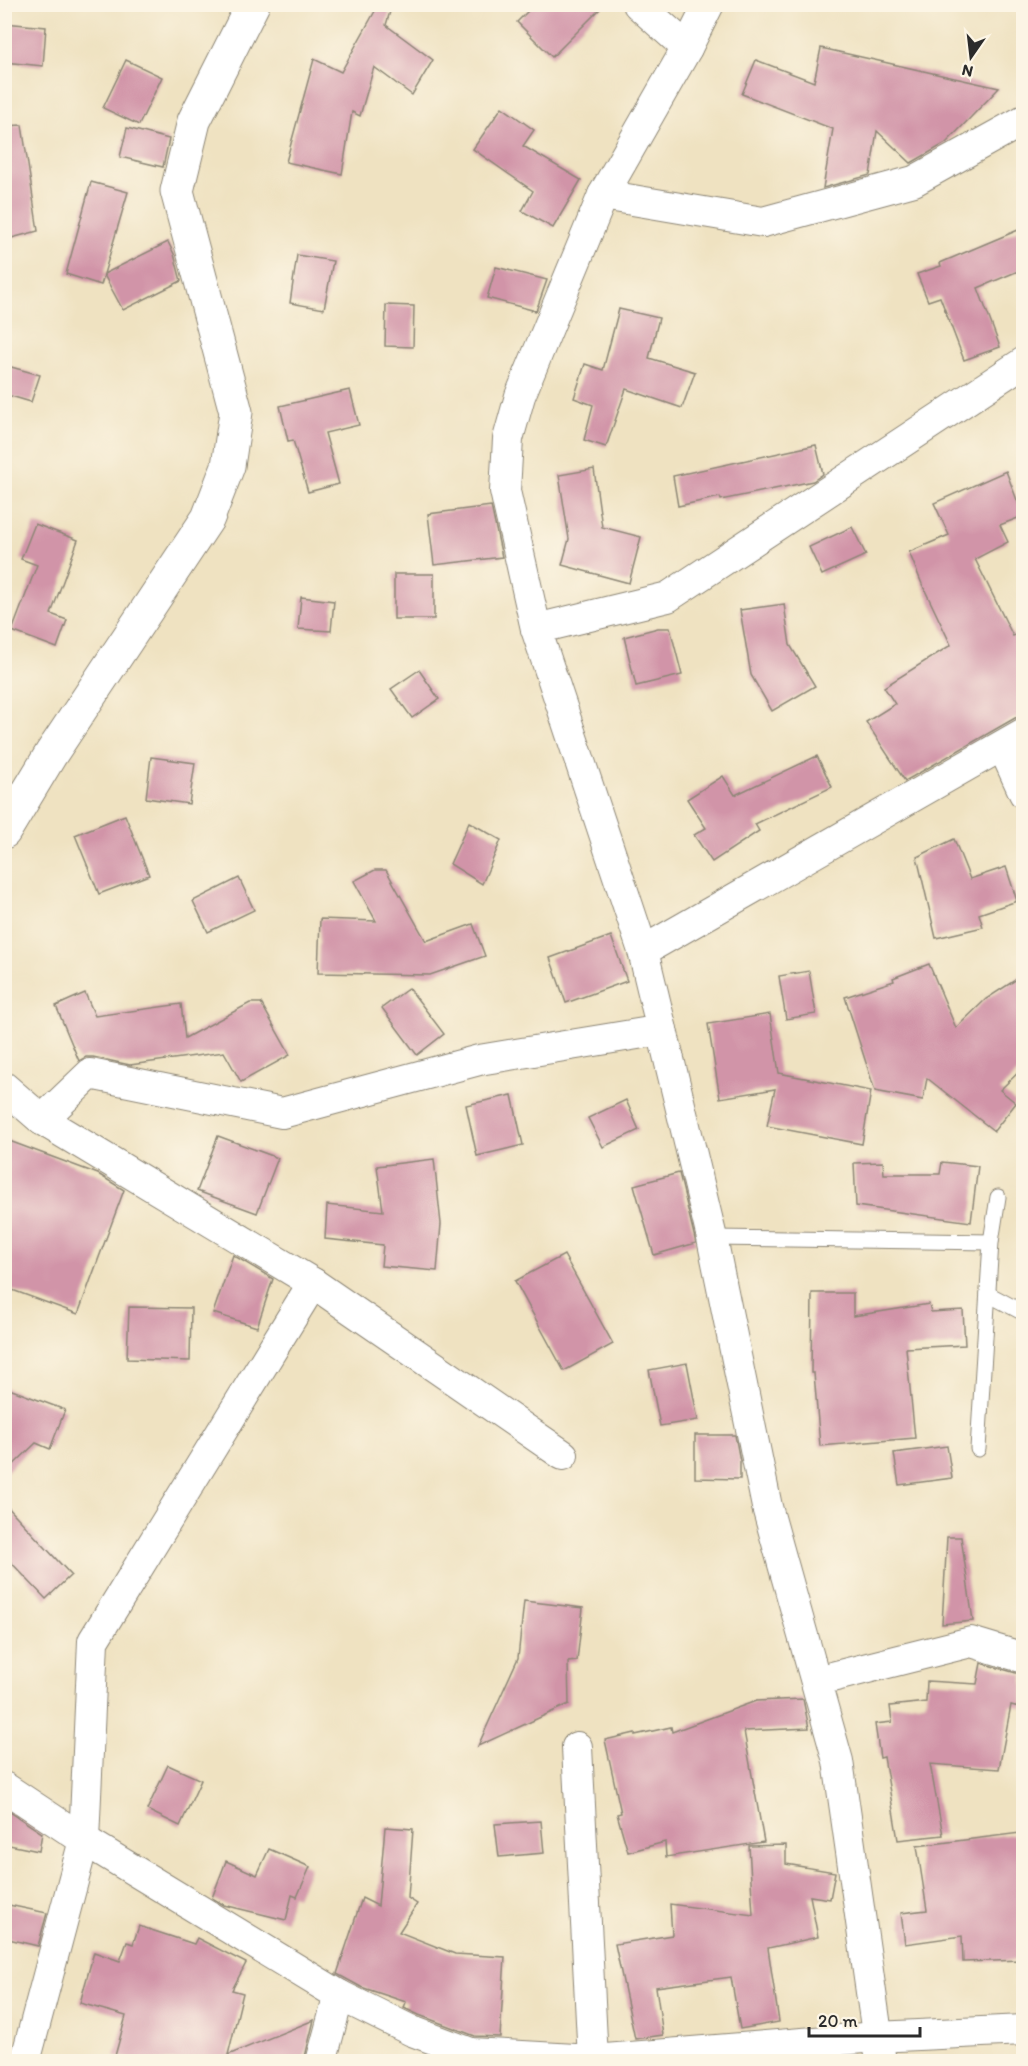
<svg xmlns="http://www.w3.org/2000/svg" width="1028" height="2066" viewBox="0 0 1028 2066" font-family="Itim,sans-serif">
<rect width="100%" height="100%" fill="#fcf5e5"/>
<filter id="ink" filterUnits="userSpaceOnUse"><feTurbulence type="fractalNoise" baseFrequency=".0167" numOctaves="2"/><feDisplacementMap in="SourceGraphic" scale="12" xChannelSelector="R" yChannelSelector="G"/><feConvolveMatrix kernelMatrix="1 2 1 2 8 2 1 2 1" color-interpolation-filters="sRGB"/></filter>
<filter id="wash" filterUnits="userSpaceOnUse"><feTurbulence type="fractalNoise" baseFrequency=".008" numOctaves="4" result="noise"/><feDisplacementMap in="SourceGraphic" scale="24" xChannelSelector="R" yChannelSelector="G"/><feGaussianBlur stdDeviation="1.35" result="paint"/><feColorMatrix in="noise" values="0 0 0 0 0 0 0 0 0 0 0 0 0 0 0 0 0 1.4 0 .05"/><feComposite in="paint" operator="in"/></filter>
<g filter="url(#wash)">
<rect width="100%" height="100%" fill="#efe2c1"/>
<g id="blocks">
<g fill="#d194a8">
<polygon points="379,4 392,5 386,25 433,60 412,95 374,67 360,116 352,112 342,174 286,162 314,59 341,72"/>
<polygon points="535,4 605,4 552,57 517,22"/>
<polygon points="4,23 46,27 43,66 4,62"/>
<polygon points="821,48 999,88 946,143 911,163 877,131 870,175 823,188 833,129 742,94 756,60 814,82"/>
<polygon points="126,60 162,77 139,125 103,108"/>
<polygon points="502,107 534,130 523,146 581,180 553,228 522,211 533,191 473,149"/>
<polygon points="22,125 38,231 4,240 4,126"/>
<polygon points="127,128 169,139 163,167 120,157"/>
<polygon points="91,182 128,192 104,274 168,242 174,254 181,281 123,310 104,275 101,285 66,274"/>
<polygon points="1023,228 1023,269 978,288 1000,347 964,360 940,297 928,301 917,274 941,266 940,263"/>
<polygon points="297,255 333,261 324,309 290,303"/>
<polygon points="496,267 547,280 536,311 487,298"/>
<polygon points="386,305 414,306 413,347 385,346"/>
<polygon points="619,309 659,318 649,358 695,372 682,408 626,389 606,447 584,440 593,405 574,398 585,364 603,370"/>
<polygon points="4,365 40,375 31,402 4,394"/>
<polygon points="350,390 359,425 325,433 339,484 308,492 293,440 288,441 280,406"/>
<polygon points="816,445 823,474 813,481 721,500 720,497 678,506 673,476"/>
<polygon points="594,469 602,527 641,537 629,583 562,565 569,539 559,475"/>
<polygon points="1006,471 1023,516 1000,525 1008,542 975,559 1013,636 1023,631 1023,716 1015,718 905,781 866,722 895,704 884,687 951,645 922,584 909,552 949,535 934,503"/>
<polygon points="491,506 502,557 434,565 428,514"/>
<polygon points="35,524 78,540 51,614 67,620 57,648 12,631 37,565 21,559"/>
<polygon points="852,527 866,555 822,575 809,547"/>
<rect x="394" y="574" width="40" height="45"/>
<polygon points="301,597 334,601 331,631 298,629"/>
<polygon points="784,604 790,645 815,686 772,711 751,675 740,610"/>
<polygon points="658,628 670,628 682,675 636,686 624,637"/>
<polygon points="419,670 439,699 412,718 391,689"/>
<polygon points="817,756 832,787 755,824 759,831 712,862 694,835 706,828 687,799 723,776 735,795"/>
<polygon points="151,757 195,763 189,804 146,798"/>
<polygon points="125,815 149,875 99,894 75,835"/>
<polygon points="469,822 501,840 482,884 450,864"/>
<polygon points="954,839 970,879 1006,867 1017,901 979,914 983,927 936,938 917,857"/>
<polygon points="375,870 386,870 426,941 473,924 485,956 430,975 318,973 320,919 376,921 354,881"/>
<polygon points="239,878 254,910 208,932 193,901"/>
<polygon points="611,936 627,981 566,1003 550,958"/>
<polygon points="929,964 956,1028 986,999 1023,975 1023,1068 1000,1090 1016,1103 994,1131 927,1078 923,1100 875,1091 845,997 894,981 893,978"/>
<polygon points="809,971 816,1014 786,1019 779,976"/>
<polygon points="409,988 444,1034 417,1055 382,1008"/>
<polygon points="85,993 95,1016 181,1004 185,1038 250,1003 261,1003 290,1055 241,1082 224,1052 130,1065 93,1057 86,1057 79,1061 56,1006"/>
<polygon points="770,1014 779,1073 871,1091 862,1144 767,1126 775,1089 720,1098 708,1024"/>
<polygon points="512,1095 523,1145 477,1156 466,1105"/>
<polygon points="626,1100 639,1130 603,1147 588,1118"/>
<polygon points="218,1136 278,1158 257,1213 197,1191"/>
<polygon points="4,1139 98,1174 124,1190 78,1314 4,1287"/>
<polygon points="434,1159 441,1224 437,1271 381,1266 383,1245 325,1239 327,1205 383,1211 377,1166"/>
<polygon points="883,1162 884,1174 940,1174 942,1162 978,1166 971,1222 856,1206 854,1163"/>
<polygon points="679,1173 696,1243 654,1255 634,1185"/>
<polygon points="233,1255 273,1279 257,1327 213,1313"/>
<polygon points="564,1255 613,1344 564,1371 515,1281"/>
<polygon points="812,1293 853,1293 853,1316 929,1304 931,1312 963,1310 965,1345 906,1348 915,1438 820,1446 814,1373 811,1373"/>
<polygon points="129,1307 191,1308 190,1361 127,1359"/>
<polygon points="687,1363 698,1420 660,1426 649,1370"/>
<polygon points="4,1387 65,1410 50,1449 36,1443 4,1474"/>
<polygon points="695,1435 735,1435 740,1461 740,1479 695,1478"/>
<polygon points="947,1446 952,1478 899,1485 894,1453"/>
<polygon points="4,1503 71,1575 46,1599 4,1555"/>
<polygon points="947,1537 961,1537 973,1621 942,1624"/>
<polygon points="524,1601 583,1608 577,1661 568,1662 569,1704 478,1746 518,1658"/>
<polygon points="981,1663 1023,1675 1023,1708 1011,1705 999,1769 930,1764 943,1835 898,1840 884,1757 880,1758 875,1724 892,1722 890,1706 926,1702 927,1681 977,1684"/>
<polygon points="803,1699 809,1728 744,1731 764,1842 666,1857 665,1842 628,1852 617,1814 621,1813 605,1740 635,1733 635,1735 671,1727 672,1732 756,1701"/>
<polygon points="168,1765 201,1780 180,1826 147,1810"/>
<polygon points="4,1808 42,1833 39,1851 4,1844"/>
<polygon points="541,1821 544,1853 499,1857 495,1824"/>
<polygon points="385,1827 413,1829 408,1898 417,1904 399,1932 455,1954 505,1957 500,2037 475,2036 419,2015 404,2008 406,2002 361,1987 337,1974 362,1898 378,1906"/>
<polygon points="1020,1833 1023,1861 1023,1960 963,1962 962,1936 905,1944 901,1913 927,1910 917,1846"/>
<polygon points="786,1845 786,1864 835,1872 830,1899 810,1896 818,1937 768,1948 779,2022 740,2029 731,1977 656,1987 663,2035 635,2039 615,1944 672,1935 670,1904 753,1915 749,1846"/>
<polygon points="269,1849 310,1867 297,1897 292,1895 286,1920 224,1905 212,1898 226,1861 257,1875"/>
<polygon points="4,1904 47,1913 38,1946 4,1938"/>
<polygon points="139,1926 194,1944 197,1938 246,1963 232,1990 243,1993 228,2055 314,2020 304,2061 138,2061 115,2056 126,2016 80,2003 94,1952 120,1961 127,1942 133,1944"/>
</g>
</g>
</g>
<g filter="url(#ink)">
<use href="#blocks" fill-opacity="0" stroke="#8d8676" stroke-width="1.5"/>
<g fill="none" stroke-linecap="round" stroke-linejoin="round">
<g stroke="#8d8676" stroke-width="17">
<g id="service">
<polyline points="712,1238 991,1242"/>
<polyline points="988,1294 1024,1313"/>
<polyline points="978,1449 991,1242 998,1197"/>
</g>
</g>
<g stroke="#8d8676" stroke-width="32">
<g id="minor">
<polyline points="638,4 687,48"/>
<polyline points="709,4 687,48 603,195 520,396 508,439 505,491 536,629 643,951 712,1238 767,1507 838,1761 881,2062"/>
<polyline points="603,195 763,222 914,181 1024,120"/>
<polyline points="536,629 668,597 1024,362"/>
<polyline points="1003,747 1024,793"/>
<polyline points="643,951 1024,733"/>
<polyline points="4,1087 42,1120 313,1283 563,1455"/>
<polyline points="42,1120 90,1074 282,1113 479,1060 662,1030"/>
<polyline points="816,1681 971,1642 1024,1658"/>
<polyline points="577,1747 593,2060"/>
<polyline points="4,1787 84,1840 339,1995 412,2031 471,2053 593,2060 876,2037 1024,2030"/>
<polyline points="25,2062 84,1840 93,1641 313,1283"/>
<polyline points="321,2062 339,1995"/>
</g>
</g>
<g stroke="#8d8676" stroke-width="35">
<polyline id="tertiary" points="4,832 51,754 208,518 228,466 236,412 177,191 194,121 253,4"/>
</g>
<use href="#service" stroke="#fff" stroke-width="15"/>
<use href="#minor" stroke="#fff" stroke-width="30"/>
<use href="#tertiary" stroke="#fff" stroke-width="33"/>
</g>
</g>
<rect width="1028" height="2066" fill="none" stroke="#fcf5e5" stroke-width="24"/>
<g transform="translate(971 57) rotate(194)" stroke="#fcf5e5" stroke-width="4.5" paint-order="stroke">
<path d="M0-4.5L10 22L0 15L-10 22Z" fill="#2b2b2b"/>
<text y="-9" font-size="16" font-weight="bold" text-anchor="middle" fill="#2b2b2b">N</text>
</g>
<path d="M809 2027v9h111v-9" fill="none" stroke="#2b2b2b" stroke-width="3"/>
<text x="818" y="2027" font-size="18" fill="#2b2b2b" stroke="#fcf5e5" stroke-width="4.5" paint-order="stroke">20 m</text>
</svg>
